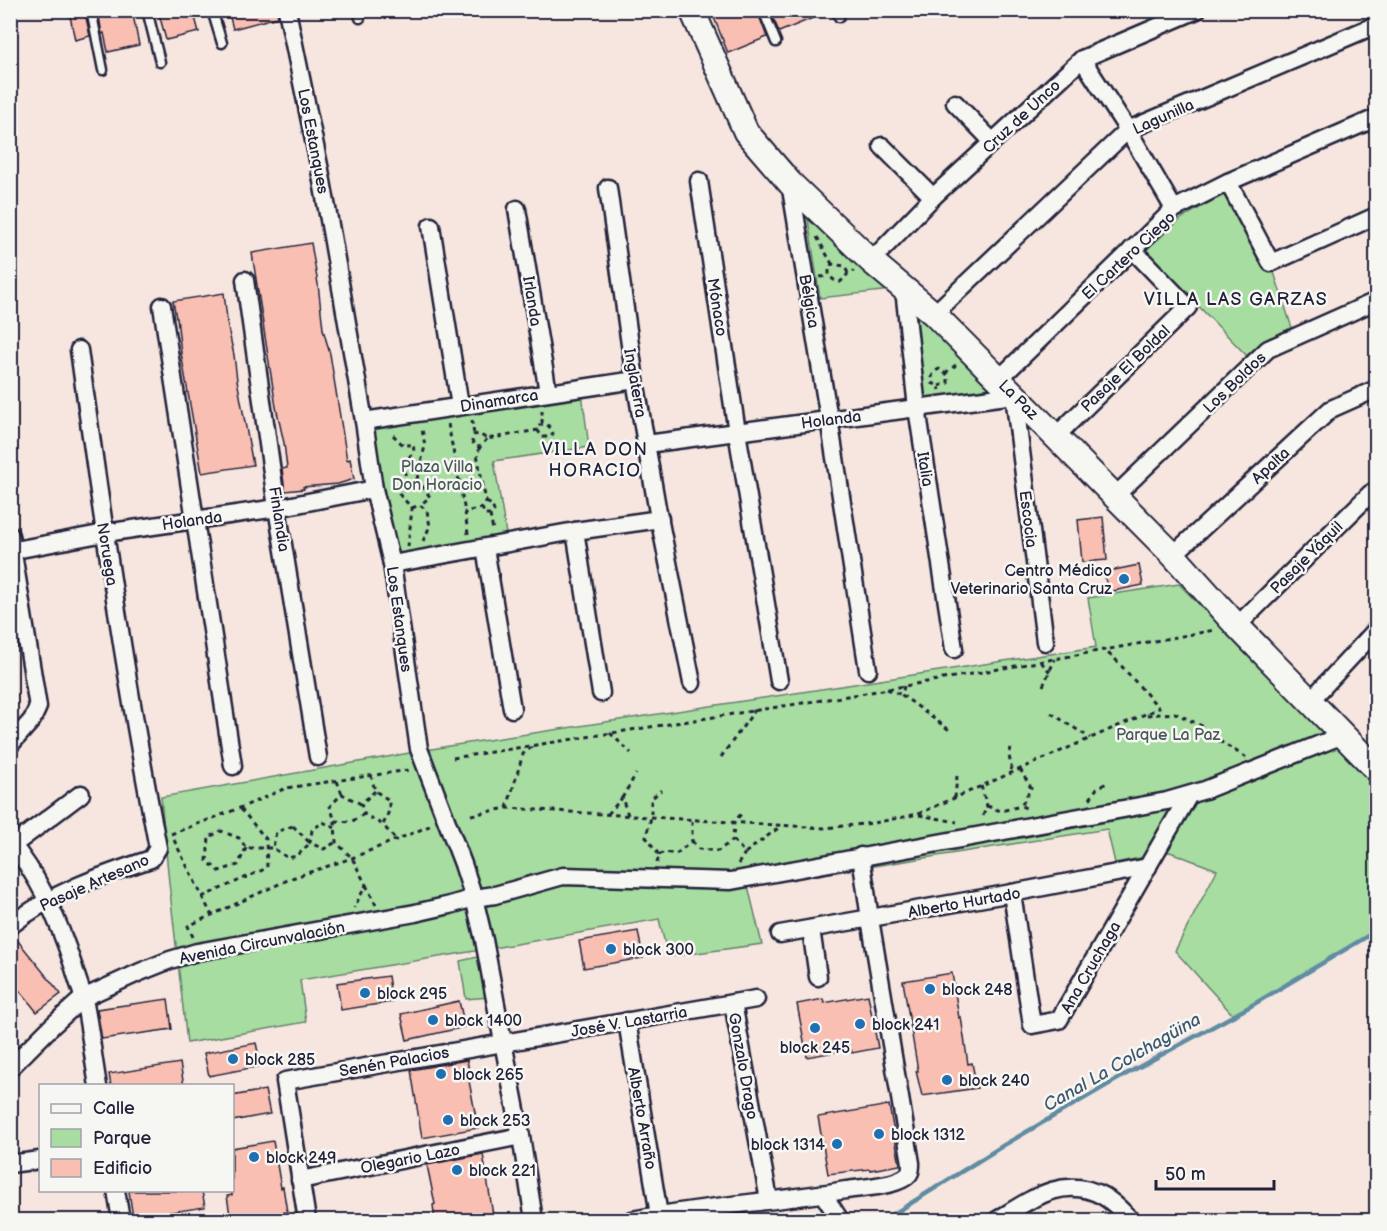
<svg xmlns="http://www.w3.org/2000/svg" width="1387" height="1231" viewBox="0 0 1387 1231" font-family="'Balsamiq Sans',sans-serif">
<rect width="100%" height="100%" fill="#f7e6df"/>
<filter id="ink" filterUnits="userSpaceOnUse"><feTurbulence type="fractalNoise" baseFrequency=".0167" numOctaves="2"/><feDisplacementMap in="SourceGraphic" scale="12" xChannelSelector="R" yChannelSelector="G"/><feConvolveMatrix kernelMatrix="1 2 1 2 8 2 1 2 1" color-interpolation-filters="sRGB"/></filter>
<g filter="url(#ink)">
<g fill="#a7dda0" stroke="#64806e" stroke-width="1.5">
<polygon points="1229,191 1271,263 1292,328 1264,341 1247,356 1145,251 1182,218"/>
<polygon points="805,199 901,289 820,298"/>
<polygon points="908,297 1005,392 925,402"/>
<polygon points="582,393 589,447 494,461 507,540 395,561 368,424"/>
<polygon points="1179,584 1376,786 1376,931 1234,1016 1175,951 1217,870 1170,852 1115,863 1107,829 748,886 762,944 668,957 659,919 505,946 300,980 306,1022 187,1043 169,883 161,797 449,746 1096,647 1088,598"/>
<polygon points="482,956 490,997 466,999 460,961"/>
</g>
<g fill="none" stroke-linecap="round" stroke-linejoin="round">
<polyline stroke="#608ca3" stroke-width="4.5" points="884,1220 1004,1145 1128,1073 1249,1007 1376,931"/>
</g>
<g fill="#f9bfb2" stroke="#22223b" stroke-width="1.5">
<polygon points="98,10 132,10 139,45 108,52 104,33 102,34"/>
<polygon points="158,10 193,10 199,32 166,40"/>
<polygon points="228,10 277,10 278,17 233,29"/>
<polygon points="711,10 757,10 767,37 728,53"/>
<polygon points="770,10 830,10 830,11 779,32"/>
<polygon points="85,13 90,36 75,40 70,16"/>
<polygon points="311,243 318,284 323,329 330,354 347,460 350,459 354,479 338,484 303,487 304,489 285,491 282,469 287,468 284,443 276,407 252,253"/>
<polygon points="224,293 228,328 234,355 237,380 253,465 202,473 181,353 177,318 176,318 173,301"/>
<polygon points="1103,517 1107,560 1082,562 1078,520"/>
<polygon points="1139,565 1143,585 1108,592 1104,572"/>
<polygon points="638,931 643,958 584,968 579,941"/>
<polygon points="10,936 14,936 61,994 37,1012 10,979"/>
<polygon points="952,973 959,1018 961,1017 968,1064 972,1063 977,1088 922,1096 916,1071 918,1071 903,981"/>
<polygon points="388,976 392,1002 341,1010 337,983"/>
<polygon points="868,995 878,1048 852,1053 851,1049 807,1057 797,1004 823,999 824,1003"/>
<polygon points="168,999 172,1029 102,1039 97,1009"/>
<polygon points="459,1001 465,1027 407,1040 401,1014"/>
<polygon points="256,1043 261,1066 209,1076 204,1053"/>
<polygon points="467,1060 471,1081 469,1081 478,1128 422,1138 411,1070"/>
<polygon points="180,1063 184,1086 111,1086 109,1074"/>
<polygon points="265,1090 270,1114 232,1121 232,1096"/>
<polygon points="889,1105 900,1165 870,1170 870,1169 828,1174 818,1117"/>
<polygon points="273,1141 281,1188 283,1187 287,1212 231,1221 227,1196 232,1195 232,1148"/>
<polygon points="483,1154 494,1221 435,1221 433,1205 435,1204 427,1165"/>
<polygon points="129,1191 202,1191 205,1207 133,1218"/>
</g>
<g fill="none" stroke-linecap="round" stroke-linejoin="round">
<g stroke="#22223b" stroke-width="13">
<g id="lane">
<polyline points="91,10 103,70"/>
<polyline points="147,10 160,62"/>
<polyline points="212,10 222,43"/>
<polyline points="358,10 360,18"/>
<polyline points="763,10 776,42"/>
<polyline points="836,10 839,17"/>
</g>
</g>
<g stroke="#22223b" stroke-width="21">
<g id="street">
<polyline points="287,10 320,170 332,236 364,421 374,489 392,564 419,749 463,864 474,898 484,940 503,1042 521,1136 534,1220"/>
<polyline points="1082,59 1128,130 1174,209"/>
<polyline points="955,103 992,141"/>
<polyline points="882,146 933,197"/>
<polyline points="699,181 737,432 779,681"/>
<polyline points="1228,182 1271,263 1376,216"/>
<polyline points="790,183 829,419 868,670"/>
<polyline points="608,188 635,380 657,507 692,683"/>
<polyline points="517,209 548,392"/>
<polyline points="431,226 460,406"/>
<polyline points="871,261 933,197 1082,59 1197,10"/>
<polyline points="245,280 277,508 318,757"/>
<polyline points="904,289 917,408 954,649"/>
<polyline points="162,306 233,766"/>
<polyline points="934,314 1128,130 1376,25"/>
<polyline points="999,379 1174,209 1228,182 1376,118"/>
<polyline points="364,421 635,380"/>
<polyline points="1056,436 1188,307 1132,249"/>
<polyline points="647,444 1014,395 1045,642"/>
<polyline points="1115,496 1268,349 1376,301"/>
<polyline points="575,531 601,693"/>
<polyline points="10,535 38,707 32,720 10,745"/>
<polyline points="485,548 512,709"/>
<polyline points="10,551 105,533 277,508 374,489"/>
<polyline points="1173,555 1331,409 1376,389"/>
<polyline points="392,564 575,531 660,519"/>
<polyline points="1237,626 1370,494 1376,490"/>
<polyline points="1310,701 1376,630"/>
<path d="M10 842C41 878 60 924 74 968 77 979 81 989 84 999 90 1028 93 1057 98 1086"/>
<polyline points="13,845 81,794"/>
<polyline points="1012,893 1032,1025 1059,1020 1189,795"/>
<path d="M10 926C51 893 102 875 151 859L158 848C126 683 102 517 79 350"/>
<polyline points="811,929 818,977"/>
<polyline points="780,934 1012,893 1148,867"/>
<polyline points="733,1003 769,1200"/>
<polyline points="627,1021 659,1215"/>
<polyline points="10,1068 52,1026 83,998 140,972 170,960 197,952 415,913 450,905 474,898 495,895 563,876 731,881 1167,801 1205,790 1343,735"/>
<polyline points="10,1164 40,1160"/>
<polyline points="300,1180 521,1136"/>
<polyline points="116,1190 121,1220"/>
<polyline points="823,1194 840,1220"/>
<polyline points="307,1220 285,1081 756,999"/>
<path d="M632 1220C702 1206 775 1202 846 1190 861 1188 892 1186 904 1178 911 1174 911 1170 911 1163L870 919 861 856"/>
<path d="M997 1220C1030 1200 1064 1174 1103 1196 1114 1202 1123 1212 1131 1220"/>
</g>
</g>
<g stroke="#22223b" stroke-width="28">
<polyline id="secondary" points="692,10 746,132 790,183 871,261 934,314 1173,555 1237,626 1376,769"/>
</g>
<g stroke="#22223b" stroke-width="3" stroke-dasharray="4.5 4.5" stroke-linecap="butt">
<polyline points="817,237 832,264"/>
<polyline points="848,273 844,266 832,264 829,269 829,276 834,280 840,282 845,278 848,273 854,271"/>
<polyline points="820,277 829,276"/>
<polyline points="945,373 956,365"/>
<path d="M939 386 948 383V375L939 369C933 372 931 376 932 383L939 386 940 390"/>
<path d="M542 410V422C548 425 551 427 553 434L550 437H542L537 429 540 425 545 424"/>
<polyline points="472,420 474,435"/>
<polyline points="448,424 465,512"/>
<path d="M393 435 404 446 413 444 414 451C402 465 404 470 408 487"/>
<polyline points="487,439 480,447 475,446 472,441 474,435 479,434 487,439 538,430"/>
<polyline points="480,447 477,454 486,502 482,508 485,515 490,515 494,511 492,505 486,502"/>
<polyline points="417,479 425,446 422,429"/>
<polyline points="412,508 420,505 427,511 430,526 423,541"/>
<polyline points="490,515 493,531"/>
<polyline points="468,534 465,512 482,508"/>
<polyline points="408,547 412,508 399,494 417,479 430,497 420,505"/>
<polyline points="1041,662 1050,672"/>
<polyline points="904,686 902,695 952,732"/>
<polyline points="1043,686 1055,659"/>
<polyline points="887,689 902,695"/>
<polyline points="1051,713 1090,738"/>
<polyline points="1147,715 1175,713 1202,726 1213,737 1247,758"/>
<polyline points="610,733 631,753"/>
<polyline points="1011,748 1009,755 1012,773"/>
<polyline points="721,757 755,710"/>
<polyline points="453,758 860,694 1215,630"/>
<polyline points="1020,769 1031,788 1021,806"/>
<polyline points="371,775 375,791 389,800 389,811 383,825 396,840"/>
<polyline points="337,781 342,794"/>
<polyline points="981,786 987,806 982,818"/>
<polyline points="375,791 361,804 364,814 383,825"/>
<polyline points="955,798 957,776"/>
<polyline points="1090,799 1097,788 1109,782"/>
<polyline points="361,804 342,794 330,806 335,821 351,822 364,814"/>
<polyline points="987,806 1001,811 1021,806 1028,809"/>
<polyline points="507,808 523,754 534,745"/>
<polyline points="608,814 622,798"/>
<polyline points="471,815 507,808 824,828 874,823 918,814 1159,708 1116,660 1104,650"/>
<polyline points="628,815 622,798 636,774"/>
<polyline points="919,815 957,822"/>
<polyline points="335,821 336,842 352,858 366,885 354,908"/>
<polygon points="293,826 310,843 297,856 288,858 273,848 276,832"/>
<polyline points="335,828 323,822 312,830 310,843 324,849 336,842"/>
<polyline points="171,834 240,808 286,788 409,770"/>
<polyline points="174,840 212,916"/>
<polyline points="733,840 745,853 781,826"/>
<polyline points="692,841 699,849 718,851 733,840 734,822 742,813"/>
<polyline points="246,848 238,865 219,871 207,861 209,837 221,831 239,838 246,848 273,848"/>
<polyline points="659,855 664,852 676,854 692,841 692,819"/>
<polyline points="657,863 659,855 646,837 651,817 651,799 661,790"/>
<polyline points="738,864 745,853"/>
<polyline points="366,885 376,905"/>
<polyline points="202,897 267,868 266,839 240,808"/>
<polyline points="193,937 188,926 292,878 352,858 432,825"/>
</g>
<use href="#lane" stroke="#f6f6f2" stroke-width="8"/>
<use href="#street" stroke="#f6f6f2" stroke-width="16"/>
<use href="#secondary" stroke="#f6f6f2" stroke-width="24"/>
</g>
</g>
<g fill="#1f6fb2" stroke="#f6f6f2" stroke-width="2">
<circle cx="1124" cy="579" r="6"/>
<circle cx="611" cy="949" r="6"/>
<circle cx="930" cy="989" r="6"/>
<circle cx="365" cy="993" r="6"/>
<circle cx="433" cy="1020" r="6"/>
<circle cx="860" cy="1024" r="6"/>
<circle cx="815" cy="1028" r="6"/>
<circle cx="233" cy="1059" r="6"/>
<circle cx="441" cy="1074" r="6"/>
<circle cx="947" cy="1080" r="6"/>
<circle cx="448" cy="1120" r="6"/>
<circle cx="879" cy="1134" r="6"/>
<circle cx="837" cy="1144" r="6"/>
<circle cx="254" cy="1157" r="6"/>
<circle cx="457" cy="1170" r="6"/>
</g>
<g text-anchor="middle" stroke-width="5" stroke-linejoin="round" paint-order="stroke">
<g font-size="16" fill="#22223b" stroke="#f6f6f2">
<text transform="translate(1021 116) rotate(-43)" y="6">Cruz de Unco</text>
<text transform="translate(1163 116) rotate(-24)" y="6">Lagunilla</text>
<text transform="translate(314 141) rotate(79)" y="6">Los Estanques</text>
<text transform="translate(1128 255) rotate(-43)" y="6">El Cartero Ciego</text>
<text transform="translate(533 301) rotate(81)" y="6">Irlanda</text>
<text transform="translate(810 301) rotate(80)" y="6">Bélgica</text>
<text transform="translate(718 307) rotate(81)" y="6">Mónaco</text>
<text transform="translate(1125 368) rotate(-44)" y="6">Pasaje El Boldal</text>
<text transform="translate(1234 382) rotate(-44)" y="6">Los Boldos</text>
<text transform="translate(636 383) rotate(80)" y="6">Inglaterra</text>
<text transform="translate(1019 399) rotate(45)" y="6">La Paz</text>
<text transform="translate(499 400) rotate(-9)" y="6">Dinamarca</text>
<text transform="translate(831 419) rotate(-7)" y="6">Holanda</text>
<text transform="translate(1270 465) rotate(-43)" y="6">Apalta</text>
<text transform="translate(926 469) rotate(81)" y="6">Italia</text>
<text transform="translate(280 519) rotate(81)" y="6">Finlandia</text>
<text transform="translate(1029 519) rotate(83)" y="6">Escocia</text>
<text transform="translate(192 520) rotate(-8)" y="6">Holanda</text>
<text transform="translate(108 554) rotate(81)" y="6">Noruega</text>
<text transform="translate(1306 557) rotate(-45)" y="6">Pasaje Yáquil</text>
<text transform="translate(400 619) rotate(82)" y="6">Los Estanques</text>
<text transform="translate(94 882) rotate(-24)" y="6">Pasaje Artesano</text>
<text transform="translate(964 902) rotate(-10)" y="6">Alberto Hurtado</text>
<text transform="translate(262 942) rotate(-11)" y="6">Avenida Circunvalación</text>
<text transform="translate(1090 967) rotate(-60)" y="6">Ana Cruchaga</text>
<text transform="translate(629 1021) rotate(-10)" y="6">José V. Lastarria</text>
<text transform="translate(394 1061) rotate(-10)" y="6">Senén Palacios</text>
<text transform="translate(744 1066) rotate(80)" y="6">Gonzalo Drago</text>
<text transform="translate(643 1118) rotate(80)" y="6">Alberto Arraño</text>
<text transform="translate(410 1158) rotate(-11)" y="6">Olegario Lazo</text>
</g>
<g font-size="16" fill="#4a5a59" stroke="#f6f6f2">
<text x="437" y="472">Plaza Villa<tspan x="437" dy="18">Don Horacio</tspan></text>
<text x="1168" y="740">Parque La Paz</text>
</g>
<g font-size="16" fill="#22223b" stroke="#f6f6f2" text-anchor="start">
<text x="1112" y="576" text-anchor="end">Centro Médico<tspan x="1112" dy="18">Veterinario Santa Cruz</tspan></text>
<text x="623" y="955">block 300</text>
<text x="942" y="995">block 248</text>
<text x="377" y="999">block 295</text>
<text x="445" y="1026">block 1400</text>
<text x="872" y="1030">block 241</text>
<text x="815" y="1053" text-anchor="middle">block 245</text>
<text x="245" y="1065">block 285</text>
<text x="453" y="1080">block 265</text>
<text x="959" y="1086">block 240</text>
<text x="460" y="1126">block 253</text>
<text x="891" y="1140">block 1312</text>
<text x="825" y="1150" text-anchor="end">block 1314</text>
<text x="266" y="1163">block 249</text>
<text x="469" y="1176">block 221</text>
</g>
<g font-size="18" letter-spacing="1.5" fill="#22223b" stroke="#f6f6f2">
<text x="1236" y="305">VILLA LAS GARZAS</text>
<text x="595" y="455">VILLA DON<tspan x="595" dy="21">HORACIO</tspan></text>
</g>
<g font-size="18" font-style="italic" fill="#41576f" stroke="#f6f6f2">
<text transform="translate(1122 1062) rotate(-30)" y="6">Canal La Colchagüina</text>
</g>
</g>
<rect width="1387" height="1231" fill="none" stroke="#f6f6f2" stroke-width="36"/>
<rect x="18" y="18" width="1351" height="1195" fill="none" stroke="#22223b" stroke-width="2" filter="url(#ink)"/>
<rect x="39" y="1084" width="195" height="108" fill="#f6f6f2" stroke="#a1a1a9" stroke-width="1.5"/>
<rect x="51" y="1104" width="30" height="9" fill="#f6f6f2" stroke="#a1a1a9" stroke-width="1.5"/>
<text x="93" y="1114" font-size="18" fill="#22223b">Calle</text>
<rect x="51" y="1129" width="30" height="18" fill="#a7dda0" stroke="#a1a1a9" stroke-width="1.5"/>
<text x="93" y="1144" font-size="18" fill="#22223b">Parque</text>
<rect x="51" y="1159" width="30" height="18" fill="#f9bfb2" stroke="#a1a1a9" stroke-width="1.5"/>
<text x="93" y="1174" font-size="18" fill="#22223b">Edificio</text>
<path d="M1156 1180v9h118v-9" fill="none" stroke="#22223b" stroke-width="3"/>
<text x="1165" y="1180" font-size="18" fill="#22223b" stroke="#f6f6f2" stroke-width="4.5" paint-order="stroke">50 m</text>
</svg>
